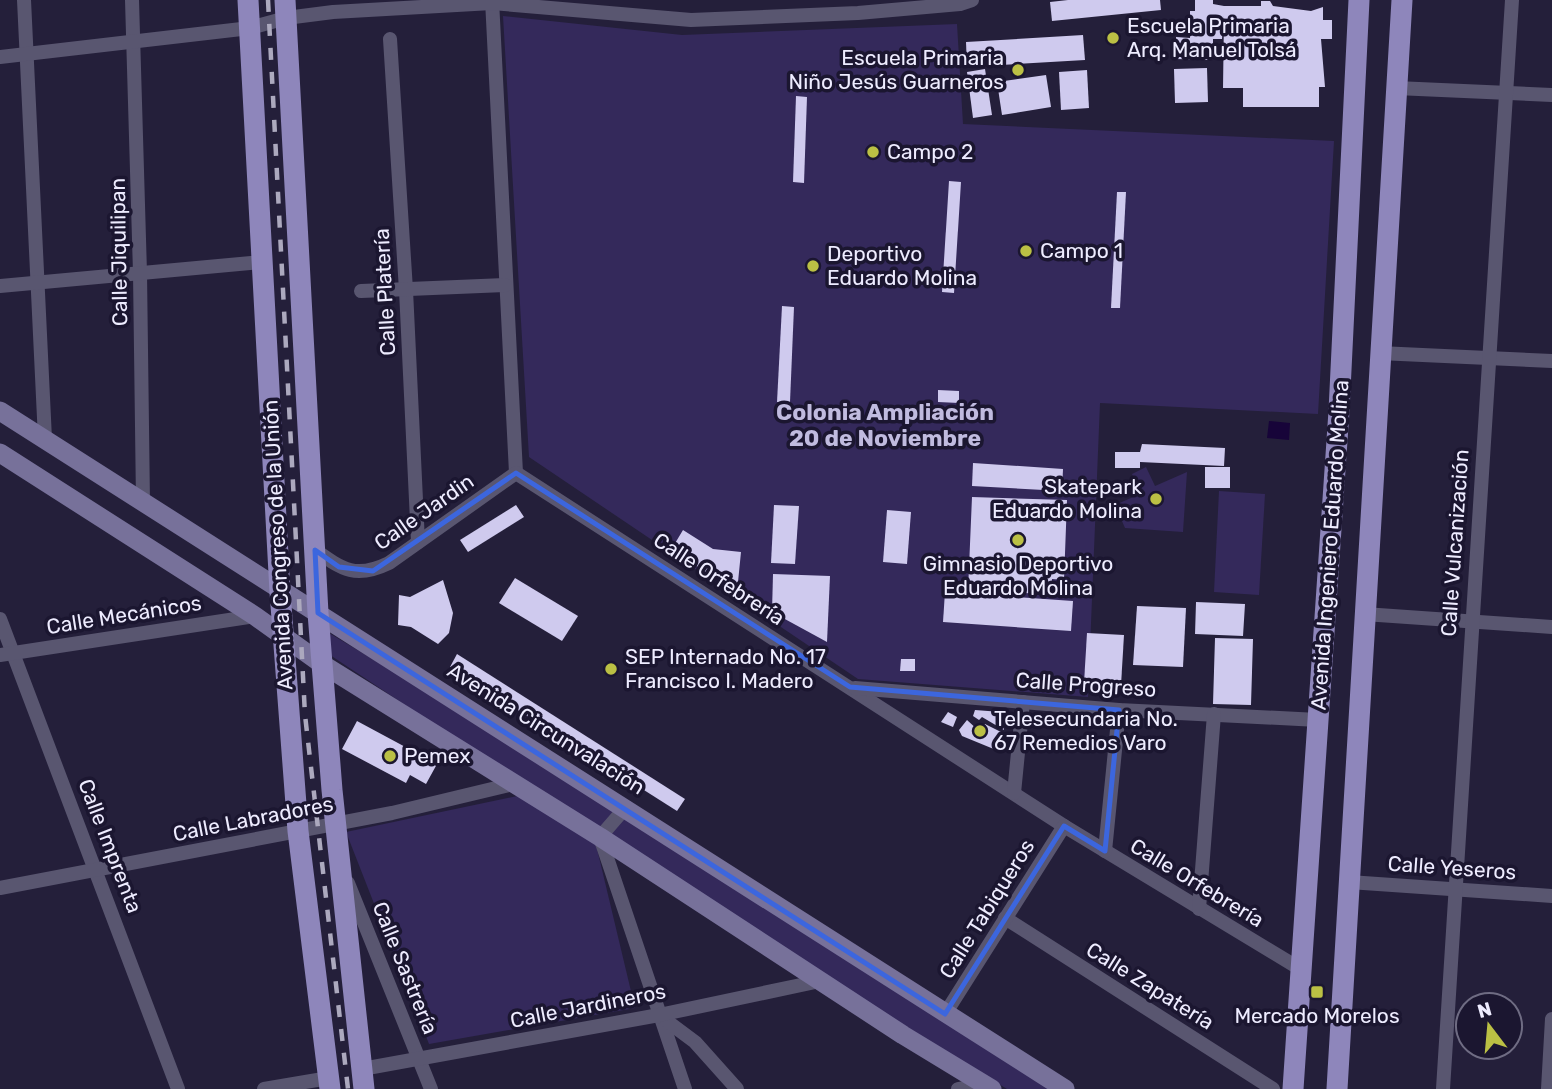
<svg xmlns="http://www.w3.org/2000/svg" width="1552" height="1089" viewBox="0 0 1552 1089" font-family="Rubik,sans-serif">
<rect width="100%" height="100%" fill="#241f3a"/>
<g fill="#34295b">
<polygon points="503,16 682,35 957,24 963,124 1334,141 1318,414 1100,403 1088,697 858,679 529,457"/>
<polygon points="1146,467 1155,486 1187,472 1183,532 1125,528 1115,505 1140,494 1132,474"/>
<polygon points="1219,491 1265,494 1259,595 1214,592"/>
<polygon points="329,633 493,731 1054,1089 1007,1089 593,832 635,1008 429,1044 346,832 536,792 330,655"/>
</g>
<polygon fill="#170439" points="1269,421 1290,423 1289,440 1267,438"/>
<g fill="#cfcaee">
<polygon points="1068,0 1160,0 1161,10 1052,21 1050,2"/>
<polygon points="1195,0 1213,0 1213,4 1224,6 1261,6 1261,1 1270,1 1273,6 1311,11 1323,7 1323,20 1332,20 1332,39 1321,39 1325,87 1319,87 1319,107 1243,107 1243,88 1223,88 1224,16 1222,39 1213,39 1213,60 1176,59 1176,37 1190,38 1190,11 1195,11"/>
<polygon points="1083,35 1085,60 967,67 966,42"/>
<polygon points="1207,68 1208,102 1175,103 1174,69"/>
<polygon points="985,69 992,115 973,118 967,72"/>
<polygon points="1087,70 1089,108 1061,110 1059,72"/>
<polygon points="1046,75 1051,107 1002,115 997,82"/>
<polygon points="796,96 807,97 804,183 793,182"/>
<polygon points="949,181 961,182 954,293 942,292"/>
<polygon points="1117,192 1126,192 1120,308 1111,308"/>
<polygon points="782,306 794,307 790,402 777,402"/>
<polygon points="938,390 959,391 959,403 938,402"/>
<polygon points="1142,444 1225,448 1224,466 1140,462 1140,468 1115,468 1115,452 1140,452"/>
<polygon points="973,463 1063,469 1062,491 972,486"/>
<rect x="1205" y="467" width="25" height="21"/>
<polygon points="972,497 1067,500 1064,580 1052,579 1051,594 968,591"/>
<polygon points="516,505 524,517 468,552 460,540"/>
<polygon points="774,505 799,506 795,564 771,563"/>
<polygon points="887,510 911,512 907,564 883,562"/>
<polygon points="683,530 713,549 741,552 737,592 671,550"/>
<polygon points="773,574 830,576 827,642 772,612"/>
<polygon points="515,578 578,616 562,641 499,603"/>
<polygon points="443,580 453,613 449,633 438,644 411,627 398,625 399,595 410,597"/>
<polygon points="945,592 1073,601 1071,631 943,622"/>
<polygon points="1196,602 1245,604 1243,636 1195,634"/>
<polygon points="1137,606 1186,608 1183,667 1133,665"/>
<polygon points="1087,633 1124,635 1121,685 1084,683"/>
<polygon points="1215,638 1253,639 1251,705 1213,704"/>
<polygon points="457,654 685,799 677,811 450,667"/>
<polygon points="901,659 915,659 915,671 900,671"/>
<polygon points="975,710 1001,712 1004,730 982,717 979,720 973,716"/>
<polygon points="948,712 957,717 953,727 941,722"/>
<polygon points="967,720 979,731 985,724 1003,733 1001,752 962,736 959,730"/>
<polygon points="357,721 437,764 426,784 410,775 406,783 342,749"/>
</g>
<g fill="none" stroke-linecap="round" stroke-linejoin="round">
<g stroke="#595670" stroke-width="14">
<polyline points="24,0 45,439"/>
<polyline points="132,0 140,273 143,503"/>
<polyline points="492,0 516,473"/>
<polyline points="390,39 406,290 418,542"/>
<polyline points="0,57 250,28 286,18 333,12 492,3 691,20 858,13 960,4 972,0"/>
<polyline points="1396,88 1552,95"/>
<polyline points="0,286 262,262"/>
<polyline points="361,291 505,285"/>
<polyline points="1379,353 1552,361"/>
<polyline points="516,473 1064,826 1302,970"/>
<path d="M315 550C343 570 356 579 389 563L516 473"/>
<polyline points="1364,614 1552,627"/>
<polyline points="0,619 178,1089"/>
<polyline points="0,655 255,616"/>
<polyline points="855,688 1119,710 1318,720"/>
<polyline points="1014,793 1023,702"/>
<polyline points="626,807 600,837 685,1089"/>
<polyline points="1105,851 1119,710"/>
<polyline points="1349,882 1552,896"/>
<polyline points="348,883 431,1089"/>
<polyline points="0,888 392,813 513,784"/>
<polyline points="1199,909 1214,714"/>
<polyline points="1005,918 1273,1089"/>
<polyline points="945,1014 1064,826"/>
<polyline points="660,1016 695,1042 737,1089"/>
<polyline points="362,1069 659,1015 820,981"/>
<polyline points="264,1089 329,1078"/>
<polyline points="958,1089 984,1084"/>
<polyline points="1443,1089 1512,0"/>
<polyline points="1548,1089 1552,1019"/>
</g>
<g stroke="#77719a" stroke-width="19">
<polyline points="0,411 1065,1089"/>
<polyline points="0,453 255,616 322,664 600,837 903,1035 992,1089"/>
</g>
<g stroke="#8e86bb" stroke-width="21">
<polyline points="248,0 280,592 298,831 330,1089"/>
<polyline points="285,0 318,613 332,790 364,1089"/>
<polyline points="1293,1089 1339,411 1359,0"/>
<polyline points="1337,1089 1402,0"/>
</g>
<polyline stroke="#aca9be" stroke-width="4.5" stroke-dasharray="12 12" stroke-linecap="butt" points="268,0 305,715 348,1089"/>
</g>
<path fill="none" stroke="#3c66de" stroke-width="5" stroke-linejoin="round" d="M516 473 850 687 1119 710 1105 851 1064 826 945 1014 318 613 315 550 339 567 373 571Z"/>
<g fill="#bbc044" stroke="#1b1630" stroke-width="2.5">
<circle cx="1113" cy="38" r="7"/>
<circle cx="1018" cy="70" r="7"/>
<circle cx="873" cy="152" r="7"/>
<circle cx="1026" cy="251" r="7"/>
<circle cx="813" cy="266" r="7"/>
<circle cx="1156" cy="499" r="7"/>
<circle cx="1018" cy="540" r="7"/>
<circle cx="611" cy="669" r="7"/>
<circle cx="980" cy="731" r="7"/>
<circle cx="390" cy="756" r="7"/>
<rect x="1310" y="985" width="14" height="14" rx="3.5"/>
</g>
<g text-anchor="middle" stroke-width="7" stroke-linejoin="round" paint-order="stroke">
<g font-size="21" fill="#eeecff" stroke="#1b1630" text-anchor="start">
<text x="1127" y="33">Escuela Primaria<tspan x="1127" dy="24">Arq. Manuel Tolsá</tspan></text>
<text x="1004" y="65" text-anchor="end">Escuela Primaria<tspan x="1004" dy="24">Niño Jesús Guarneros</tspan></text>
<text x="887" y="159">Campo 2</text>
<text x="1040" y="258">Campo 1</text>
<text x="827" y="261">Deportivo<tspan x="827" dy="24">Eduardo Molina</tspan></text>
<text x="1142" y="494" text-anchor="end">Skatepark<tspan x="1142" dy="24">Eduardo Molina</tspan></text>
<text x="1018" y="571" text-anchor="middle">Gimnasio Deportivo<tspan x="1018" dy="24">Eduardo Molina</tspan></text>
<text x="625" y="664">SEP Internado No. 17<tspan x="625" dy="24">Francisco I. Madero</tspan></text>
<text x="994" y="726">Telesecundaria No.<tspan x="994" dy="24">67 Remedios Varo</tspan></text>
<text x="404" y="763">Pemex</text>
<text x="1317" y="1023" text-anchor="middle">Mercado Morelos</text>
</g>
<g font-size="21" fill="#eeecff" stroke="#1b1630">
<text transform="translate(119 252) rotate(-91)" y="7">Calle Jiquilipan</text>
<text transform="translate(385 292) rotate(-93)" y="7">Calle Platería</text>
<text transform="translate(424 512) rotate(-35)" y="7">Calle Jardin</text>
<text transform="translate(1455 543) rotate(-86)" y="7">Calle Vulcanización</text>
<text transform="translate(278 545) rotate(-93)" y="7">Avenida Congreso de la Unión</text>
<text transform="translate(1330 545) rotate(-86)" y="7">Avenida Ingeniero Eduardo Molina</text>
<text transform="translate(719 579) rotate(33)" y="7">Calle Orfebrería</text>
<text transform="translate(124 615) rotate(-9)" y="7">Calle Mecánicos</text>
<text transform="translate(1086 685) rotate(4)" y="7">Calle Progreso</text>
<text transform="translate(546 729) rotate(32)" y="7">Avenida Circunvalación</text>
<text transform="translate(253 819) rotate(-11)" y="7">Calle Labradores</text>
<text transform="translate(110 846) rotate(69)" y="7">Calle Imprenta</text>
<text transform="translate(1452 868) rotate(4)" y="7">Calle Yeseros</text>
<text transform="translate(1197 883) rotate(31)" y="7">Calle Orfebrería</text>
<text transform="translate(987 909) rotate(-58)" y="7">Calle Tabiqueros</text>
<text transform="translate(405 968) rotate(68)" y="7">Calle Sastrería</text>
<text transform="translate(1150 986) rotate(32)" y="7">Calle Zapatería</text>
<text transform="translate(588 1006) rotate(-11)" y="7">Calle Jardineros</text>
</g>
<g font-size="23" font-weight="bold" fill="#c0bbdf" stroke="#1b1630">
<text x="885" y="420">Colonia Ampliación<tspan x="885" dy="26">20 de Noviembre</tspan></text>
</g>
</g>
<g transform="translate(1489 1026) rotate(344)"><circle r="33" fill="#1b1630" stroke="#6f6c83" stroke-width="2"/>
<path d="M0-5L12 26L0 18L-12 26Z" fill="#bbc044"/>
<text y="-10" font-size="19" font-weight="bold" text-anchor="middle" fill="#eeecff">N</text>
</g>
</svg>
